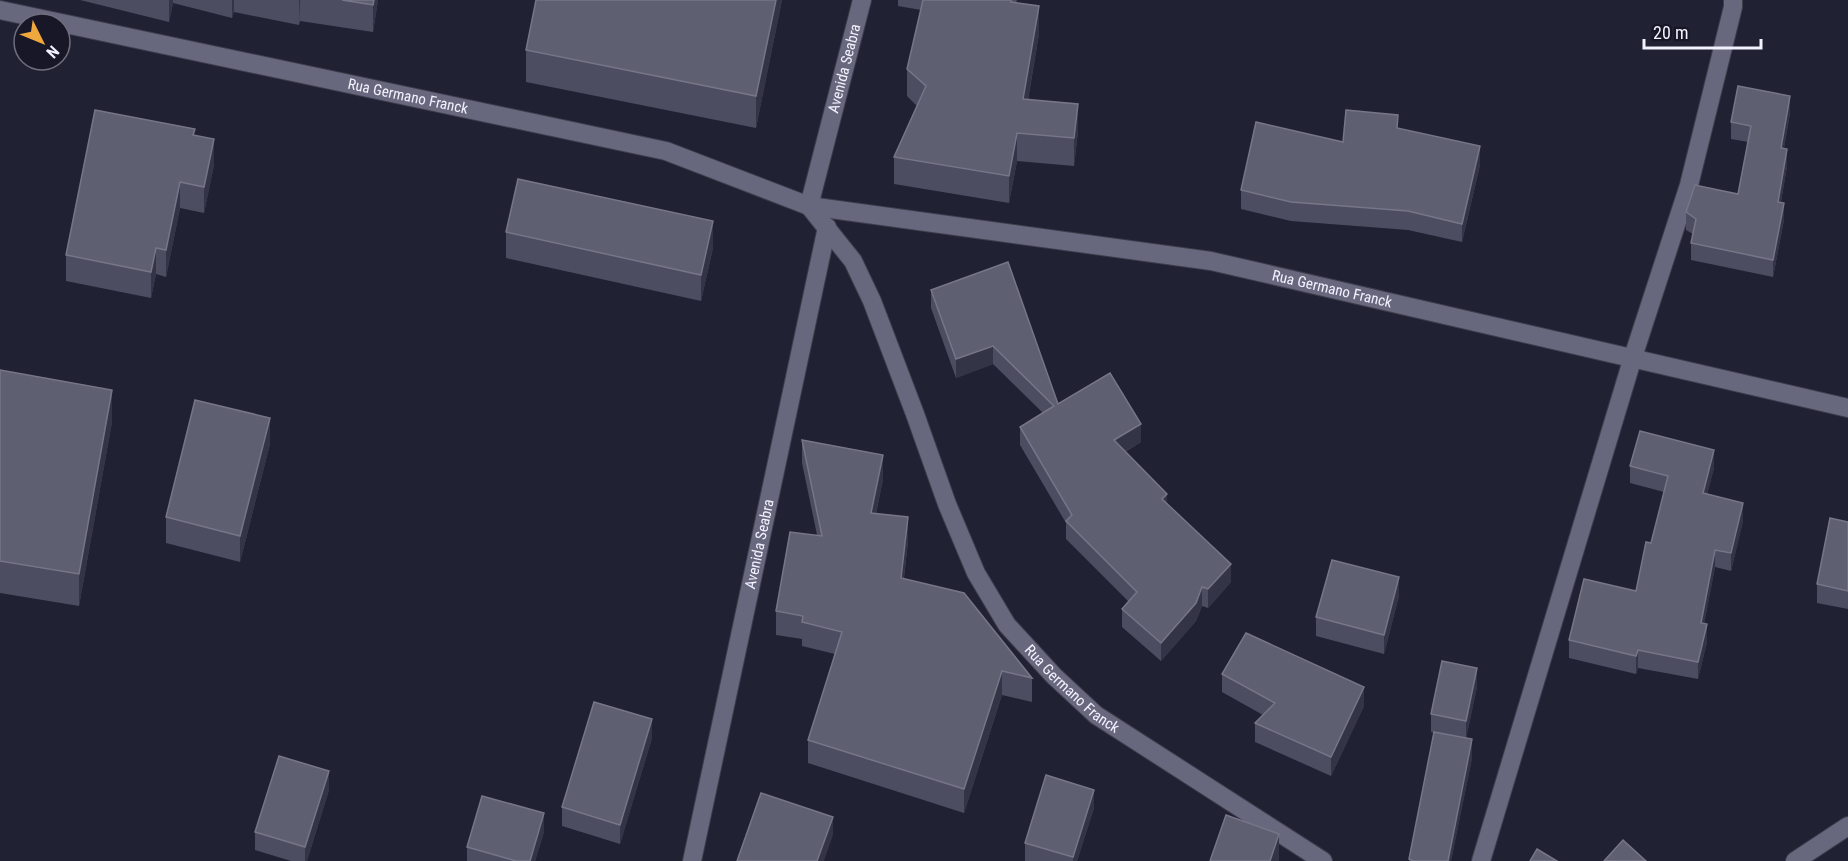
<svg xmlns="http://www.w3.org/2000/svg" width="1848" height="861" viewBox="0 0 1848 861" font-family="'Roboto Condensed',sans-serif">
<rect width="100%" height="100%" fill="#202132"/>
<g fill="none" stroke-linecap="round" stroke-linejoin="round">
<g stroke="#3d3d4c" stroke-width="20">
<g id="minor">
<path id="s1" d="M0 10 666 151 809 206 1211 261 1848 408"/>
<path id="s2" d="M809 206 853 261 872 301 915 414 947 504 976 573 1007 625 1054 676 1096 715 1323 861"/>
<path id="s3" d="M809 206 862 0"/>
<path id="s4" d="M692 861 827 227"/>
<polyline points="1481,861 1633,357 1689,185 1733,7 1733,0"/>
<polyline points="1795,861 1848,826"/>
</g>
</g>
<use href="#minor" stroke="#67687d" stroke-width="18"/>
</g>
<g fill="#4d4d61">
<polygon points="80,0 378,0 373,32 300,21 299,25 234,12 232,18 173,3 169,22"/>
<polygon points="782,0 756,128 526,82 526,50"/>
<polygon points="898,0 1017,0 1016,3 1039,34 1028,100 1078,131 1074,166 1017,161 1009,203 894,184 894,157 917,106 907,96 907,69 921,10 898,6"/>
<polygon points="1790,113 1784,148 1787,166 1781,202 1784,220 1773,277 1691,260 1691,243 1693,234 1686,230 1686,212 1738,194 1748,142 1731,139 1731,122"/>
<polygon points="1398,128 1480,165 1462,242 1408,230 1291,221 1241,209 1241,190 1343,142"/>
<polygon points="195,135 214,165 204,213 180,208 166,277 156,274 151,298 66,281 66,255"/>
<polygon points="506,232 713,248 701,301 506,258"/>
<polygon points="931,290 1058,404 1141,442 1125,452 1231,582 1208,608 1202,606 1196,621 1161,661 1122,627 1122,609 1128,601 1066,539 1066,523 1020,445 1020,427 1043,413 993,364 956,378 931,308"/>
<polygon points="0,370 112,422 79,606 0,593"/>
<polygon points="802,440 883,479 876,514 908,541 904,578 1032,678 1032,702 1002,695 964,813 808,763 808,740 835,654 802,646 802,639 776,635 776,611 817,535 802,463"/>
<polygon points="270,444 240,562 166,543 166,517"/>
<polygon points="1630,466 1714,468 1707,494 1743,521 1731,571 1715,567 1704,624 1707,642 1698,679 1638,668 1636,674 1569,658 1569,640 1636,591 1651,543 1664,492 1630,483"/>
<polygon points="1848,522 1848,609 1817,603 1817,584"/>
<polygon points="1399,596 1384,654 1316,636 1316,617"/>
<polygon points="1222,674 1364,706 1331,776 1255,742 1255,723 1263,715 1222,692"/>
<polygon points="1477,687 1466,738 1472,758 1451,861 1409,861 1434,733 1431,732 1431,714"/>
<polygon points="652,738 620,844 562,826 562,807"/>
<polygon points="329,790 307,861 291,861 255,850 255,832"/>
<polygon points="1094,808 1077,861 1025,861 1025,843"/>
<polygon points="544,832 535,861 467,861 467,847"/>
</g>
<g fill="#343447">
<polygon points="169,0 173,0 173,3 169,22"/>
<polygon points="232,0 234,0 234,12 232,18"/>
<polygon points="299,0 300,0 299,25"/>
<polygon points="374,0 378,0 373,32 373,5"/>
<polygon points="776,0 782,0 756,128 756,96"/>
<polygon points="1039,6 1039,34 1023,127 1023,99"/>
<polygon points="1790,96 1790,113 1781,165 1781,148"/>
<polygon points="1078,104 1078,131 1074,166 1074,138"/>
<polygon points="1017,133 1017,161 1009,203 1009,176"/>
<polygon points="214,139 214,165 204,213 204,187"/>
<polygon points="1480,146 1480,165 1462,242 1462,224"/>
<polygon points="1787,149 1787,166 1778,219 1778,202"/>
<polygon points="180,182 180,208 166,277 166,250"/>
<polygon points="1784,203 1784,220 1773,277 1773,260"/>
<polygon points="713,221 713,248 701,301 701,275"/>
<polygon points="156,248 156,274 151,298 151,272"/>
<polygon points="993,346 993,364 956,378 956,359"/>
<polygon points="112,390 112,422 79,606 79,574"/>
<polygon points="270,418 270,444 240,562 240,536"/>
<polygon points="1141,424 1141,442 1114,458 1114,440"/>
<polygon points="1714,450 1714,468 1703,511 1703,493"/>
<polygon points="883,455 883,479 871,537 871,513"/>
<polygon points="1167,494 1167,512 1162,499"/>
<polygon points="1743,503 1743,521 1731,571 1731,553"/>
<polygon points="908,517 908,541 901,601 901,578"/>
<polygon points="1715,550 1715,567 1701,641 1701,623"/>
<polygon points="1231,564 1231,582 1208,608 1208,589"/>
<polygon points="1399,577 1399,596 1384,654 1384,635"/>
<polygon points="1202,587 1202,606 1196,621 1161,661 1161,643"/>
<polygon points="1707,624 1707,642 1698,679 1698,662"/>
<polygon points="1638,650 1638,668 1636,674 1636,656"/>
<polygon points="1477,668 1477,687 1466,739 1466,721"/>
<polygon points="1002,671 1002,695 964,813 964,789"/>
<polygon points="1364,687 1364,706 1331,776 1331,757"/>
<polygon points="652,719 652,738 620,844 620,825"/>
<polygon points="1472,739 1472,758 1451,861 1448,861"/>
<polygon points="329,771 329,790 307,861 305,861 305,847"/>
<polygon points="1094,790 1094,808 1077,861 1073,861 1073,857"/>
<polygon points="544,813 544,832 535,861 530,861"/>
<polygon points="833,817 833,835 824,861 817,861"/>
<polygon points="1279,834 1279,861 1270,861"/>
</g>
<g fill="#5f5f72" stroke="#767688" stroke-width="1.5">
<polygon points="342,0 374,0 373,5"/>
<polygon points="536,0 776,0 756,96 526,50"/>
<polygon points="923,0 1011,0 1011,2 1039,6 1023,99 1078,104 1074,138 1017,133 1009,176 894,157 926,86 907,69"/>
<polygon points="1738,86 1790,96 1781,148 1787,149 1778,202 1784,203 1773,260 1691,243 1696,219 1686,212 1695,185 1738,194 1751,126 1731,122"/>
<polygon points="95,110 195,129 193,135 214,139 204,187 180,182 166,250 156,248 151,272 66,255"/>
<polygon points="1346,110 1398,115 1397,128 1480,146 1462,224 1408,211 1291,202 1241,190 1256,122 1343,142"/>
<polygon points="518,179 713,221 701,275 506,232"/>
<polygon points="1008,262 1058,404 1110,373 1141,424 1114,440 1167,494 1162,499 1231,564 1208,589 1202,587 1196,603 1161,643 1122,609 1137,592 1066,521 1072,515 1020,427 1054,406 993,346 956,359 931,290"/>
<polygon points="0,370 112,390 79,574 0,561"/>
<polygon points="195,400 270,418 240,536 166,517"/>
<polygon points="1640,431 1714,450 1703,493 1743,503 1731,553 1715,550 1701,623 1707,624 1698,662 1638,650 1636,656 1569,640 1584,579 1636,591 1646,542 1651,543 1668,476 1630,466"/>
<polygon points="802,440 883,455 871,513 908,517 901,578 964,593 1032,678 1002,671 964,789 808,740 842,632 802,622 803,616 776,611 790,532 822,536"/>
<polygon points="1830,518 1848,522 1848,591 1817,584"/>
<polygon points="1332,560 1399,577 1384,635 1316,617"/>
<polygon points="1246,633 1364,687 1331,757 1255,723 1275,703 1222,674"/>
<polygon points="1442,661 1477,668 1466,721 1431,714"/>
<polygon points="594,702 652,719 620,825 562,807"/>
<polygon points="1434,732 1472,739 1448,861 1413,861 1409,859"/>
<polygon points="279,756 329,771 305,847 255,832"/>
<polygon points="1046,775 1094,790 1073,857 1025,843"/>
<polygon points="761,793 833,817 817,861 737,861"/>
<polygon points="482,796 544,813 530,861 516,861 467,847"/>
<polygon points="1226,815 1279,834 1270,861 1210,861"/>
<polygon points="1623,840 1646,861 1604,861"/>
<polygon points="1537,849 1557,861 1530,861"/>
</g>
<g text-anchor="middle" stroke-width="4.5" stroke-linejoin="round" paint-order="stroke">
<g font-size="15" fill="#f2f2ff" stroke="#171728">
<text dy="5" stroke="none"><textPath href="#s3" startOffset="142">Avenida Seabra</textPath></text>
<text dy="5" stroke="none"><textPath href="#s1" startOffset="417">Rua Germano Franck</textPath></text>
<text dy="5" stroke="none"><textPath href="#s1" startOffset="1364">Rua Germano Franck</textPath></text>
<text dy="5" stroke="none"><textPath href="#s4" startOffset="324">Avenida Seabra</textPath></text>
<text dy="5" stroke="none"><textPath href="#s2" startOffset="558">Rua Germano Franck</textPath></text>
</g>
</g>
<g transform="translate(42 42) rotate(133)"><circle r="28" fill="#171728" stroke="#6f6f7e" stroke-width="1.5"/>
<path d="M0-4.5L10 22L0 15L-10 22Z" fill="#eea83c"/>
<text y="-9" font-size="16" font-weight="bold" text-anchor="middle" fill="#f2f2ff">N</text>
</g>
<path d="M1644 39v9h117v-9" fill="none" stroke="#f2f2ff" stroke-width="3"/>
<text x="1653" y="39" font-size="18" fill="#f2f2ff" stroke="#171728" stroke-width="4.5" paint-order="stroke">20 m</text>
</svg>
